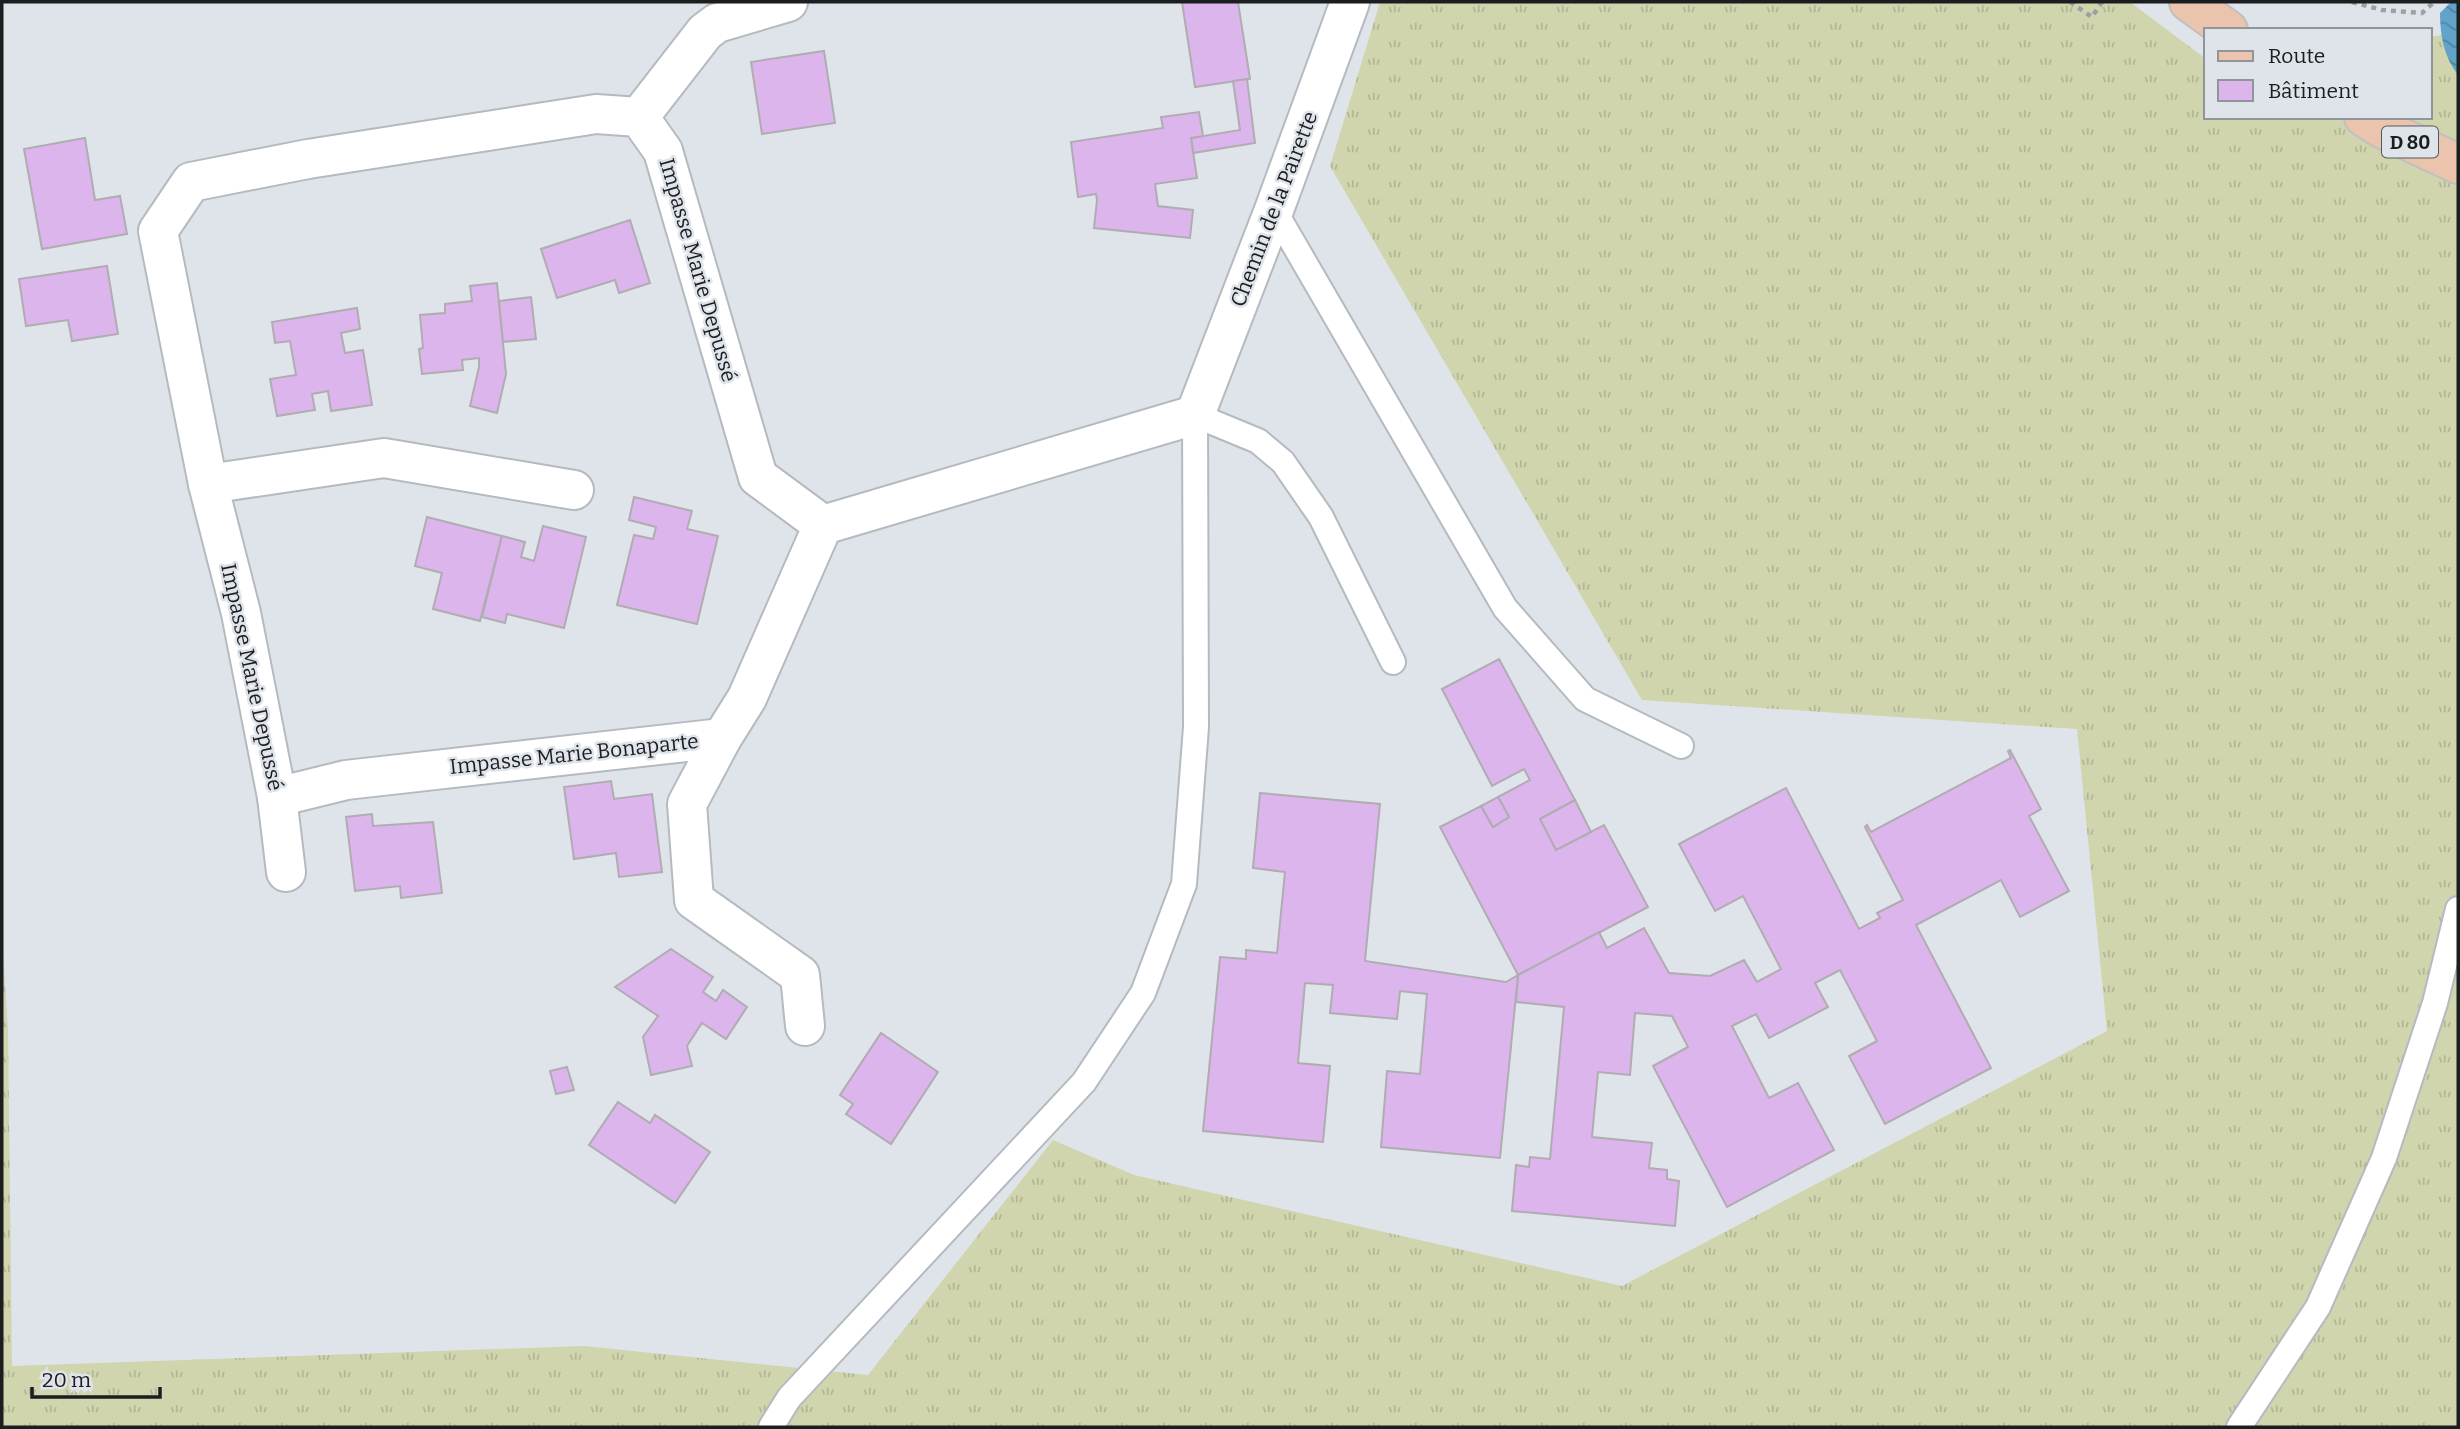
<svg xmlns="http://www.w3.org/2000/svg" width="2460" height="1429" viewBox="0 0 2460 1429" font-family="Bitter,serif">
<defs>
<pattern id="grass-tufts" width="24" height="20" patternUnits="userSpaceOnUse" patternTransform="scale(1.75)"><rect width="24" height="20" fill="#d0d5ad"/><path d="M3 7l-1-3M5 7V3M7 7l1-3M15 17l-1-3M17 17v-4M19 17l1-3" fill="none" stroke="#b2b694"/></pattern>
<pattern id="water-waves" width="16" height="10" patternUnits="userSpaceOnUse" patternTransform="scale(1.75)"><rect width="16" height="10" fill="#62a4c9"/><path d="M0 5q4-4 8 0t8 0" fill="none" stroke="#5085a3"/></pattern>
</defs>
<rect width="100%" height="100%" fill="#dfe4ea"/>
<polygon fill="url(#grass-tufts)" points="1380,2 2130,2 2206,59 2206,117 2430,117 2430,37 2458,32 2458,1427 2,1427 2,938 8,1030 12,1366 584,1346 868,1375 1053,1140 1134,1175 1622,1286 2107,1031 2077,729 1642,700 1330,166"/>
<path fill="url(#water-waves)" d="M2451 2H2458V75C2444 57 2440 36 2440 13Z"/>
<g fill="#dbb5ec" stroke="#b0acb2" stroke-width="2">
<polygon points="1182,2 1238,2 1250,79 1195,87"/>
<polygon points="824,51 835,123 762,134 751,62"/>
<polygon points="1247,79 1255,143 1193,153 1191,138 1240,130 1233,81"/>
<polygon points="1199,112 1203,136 1191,138 1197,178 1155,184 1158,206 1193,210 1190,238 1094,228 1097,200 1096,194 1078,197 1071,142 1163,128 1161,117"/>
<polygon points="85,138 95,200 120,196 127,234 42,249 24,149"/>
<polygon points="630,220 650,283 619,293 615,280 557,298 541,249"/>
<polygon points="107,266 118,334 72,341 68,320 26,326 19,279"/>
<polygon points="497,283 506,374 497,413 470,406 479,367 479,358 462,360 463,370 422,374 419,349 423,348 420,315 445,313 445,304 472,301 470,286"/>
<polygon points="531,297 536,339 503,342 499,301"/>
<polygon points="357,308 360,329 341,333 345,353 363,350 372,405 331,411 328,391 312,394 315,410 277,416 270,379 296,375 290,341 275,343 272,322"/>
<polygon points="634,497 692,511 687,529 718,536 697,624 617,605 634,535 653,539 656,527 629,520"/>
<polygon points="427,517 502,536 480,621 433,609 442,573 415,566"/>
<polygon points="543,526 586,537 564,628 507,614 505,623 482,617 502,536 525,542 521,557 534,561"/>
<polygon points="1499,659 1575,800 1540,819 1556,850 1604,825 1648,907 1518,975 1440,827 1481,806 1493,827 1509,817 1498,797 1530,780 1524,769 1492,786 1442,689"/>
<polygon points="2010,750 2041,809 2029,816 2069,891 2020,917 2001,880 1916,925 1991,1068 1885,1124 1849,1056 1877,1041 1840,970 1815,983 1828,1007 1769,1038 1756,1014 1732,1026 1769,1098 1798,1083 1834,1150 1727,1207 1653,1066 1688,1047 1672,1016 1635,1013 1630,1075 1598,1072 1592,1137 1652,1143 1649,1168 1667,1170 1667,1179 1679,1181 1675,1226 1512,1211 1516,1165 1529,1167 1530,1157 1550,1159 1564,1007 1516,1002 1518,975 1599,932 1607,948 1644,928 1669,973 1710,976 1744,960 1757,982 1781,969 1743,896 1715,911 1679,844 1786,788 1859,929 1880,918 1877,913 1903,900 1865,827 1867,825 1871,832 2011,758 2008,751"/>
<polygon points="611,781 614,799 652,794 662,872 619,877 616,853 574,859 564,787"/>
<polygon points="1260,793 1380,804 1365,961 1506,982 1518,975 1500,1158 1381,1147 1387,1071 1420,1074 1427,994 1400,991 1397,1019 1330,1013 1333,985 1305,983 1298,1063 1330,1066 1323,1142 1203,1131 1220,957 1246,959 1246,950 1277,953 1285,872 1253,868"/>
<polygon points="1498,797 1509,817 1493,827 1481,806"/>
<polygon points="1575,800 1591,832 1556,850 1540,819"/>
<polygon points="372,814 373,826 433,822 442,893 401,898 400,886 355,891 346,817"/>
<polygon points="671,949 713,977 703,992 716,1001 723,990 747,1007 726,1039 702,1023 687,1046 692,1066 651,1075 643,1037 658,1016 615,987"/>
<polygon points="881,1033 938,1072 891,1144 846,1114 853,1104 840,1095"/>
<polygon points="567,1067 574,1090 556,1094 550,1071"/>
<polygon points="618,1102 650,1123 655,1115 710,1152 675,1203 589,1145"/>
</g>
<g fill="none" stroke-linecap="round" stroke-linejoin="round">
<g stroke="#b5bac0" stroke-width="28">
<g id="lane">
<polyline points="1274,210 1505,608 1585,699 1681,746"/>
<polyline points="771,1427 789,1398 1084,1082 1143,993 1184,884 1196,727 1195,415 1258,441 1283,462 1321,517 1393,662"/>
<polyline points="2239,1427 2318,1307 2384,1158 2435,1003 2458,909"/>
</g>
</g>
<g stroke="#b5bac0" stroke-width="42">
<g id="street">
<polyline points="639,117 705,32 717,23 788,2"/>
<polyline points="208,484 384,458 574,490"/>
<polyline points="823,525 1195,415 1274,210 1350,2"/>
<polyline points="722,738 687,804 694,900 800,975 805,1026"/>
<polyline points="277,797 346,780 722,738 747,698 823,525"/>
<polyline points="286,872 277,797 241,613 208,484 158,231 191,182 308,159 596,114 639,117 663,151 758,477 823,525"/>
</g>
</g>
<g stroke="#bfc0c0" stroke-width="42">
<g id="primary">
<polyline points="2189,2 2228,30"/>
<polyline points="2364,117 2383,129 2458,164"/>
</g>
</g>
<g stroke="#9da1a6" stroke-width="4.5" stroke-dasharray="5 5" stroke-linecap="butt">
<polyline points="2070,2 2092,17 2102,2"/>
<polyline points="2352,2 2382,10 2422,13 2434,2"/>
</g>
<use href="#lane" stroke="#fff" stroke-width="24"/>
<use href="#street" stroke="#fff" stroke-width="38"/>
<use href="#primary" stroke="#eac4ac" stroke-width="38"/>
</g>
<g text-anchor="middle" stroke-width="5" stroke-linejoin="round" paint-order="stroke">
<rect fill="#dfe4ea" stroke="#56595c" stroke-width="2" x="2382" y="126.5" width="56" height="31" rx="5"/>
<g font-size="19" font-weight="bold" fill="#1b1d1f">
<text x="2410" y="149">D 80</text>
</g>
<g font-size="21" fill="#1b1d1f" stroke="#dfe4ea">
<text transform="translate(1274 209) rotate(-69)" y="7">Chemin de la Pairette</text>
<text transform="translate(698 270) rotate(74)" y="7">Impasse Marie Depussé</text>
<text transform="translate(252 677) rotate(78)" y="7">Impasse Marie Depussé</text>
<text transform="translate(574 754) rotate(-6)" y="7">Impasse Marie Bonaparte</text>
</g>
</g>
<rect width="2460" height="1429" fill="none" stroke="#1b1d1f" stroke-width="7"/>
<rect x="2204" y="28" width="228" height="91" fill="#dfe4ea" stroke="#919499" stroke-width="2"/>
<rect x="2218" y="51" width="35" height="10" fill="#eac4ac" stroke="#919499" stroke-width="2"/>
<text x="2268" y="63" font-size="21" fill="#1b1d1f">Route</text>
<rect x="2218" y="80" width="35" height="21" fill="#dbb5ec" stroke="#919499" stroke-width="2"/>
<text x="2268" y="98" font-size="21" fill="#1b1d1f">Bâtiment</text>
<path d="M32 1387v10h128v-10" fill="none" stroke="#1b1d1f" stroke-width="3.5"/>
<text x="42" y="1387" font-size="21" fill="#1b1d1f" stroke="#dfe4ea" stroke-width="5" paint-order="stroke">20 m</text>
</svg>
